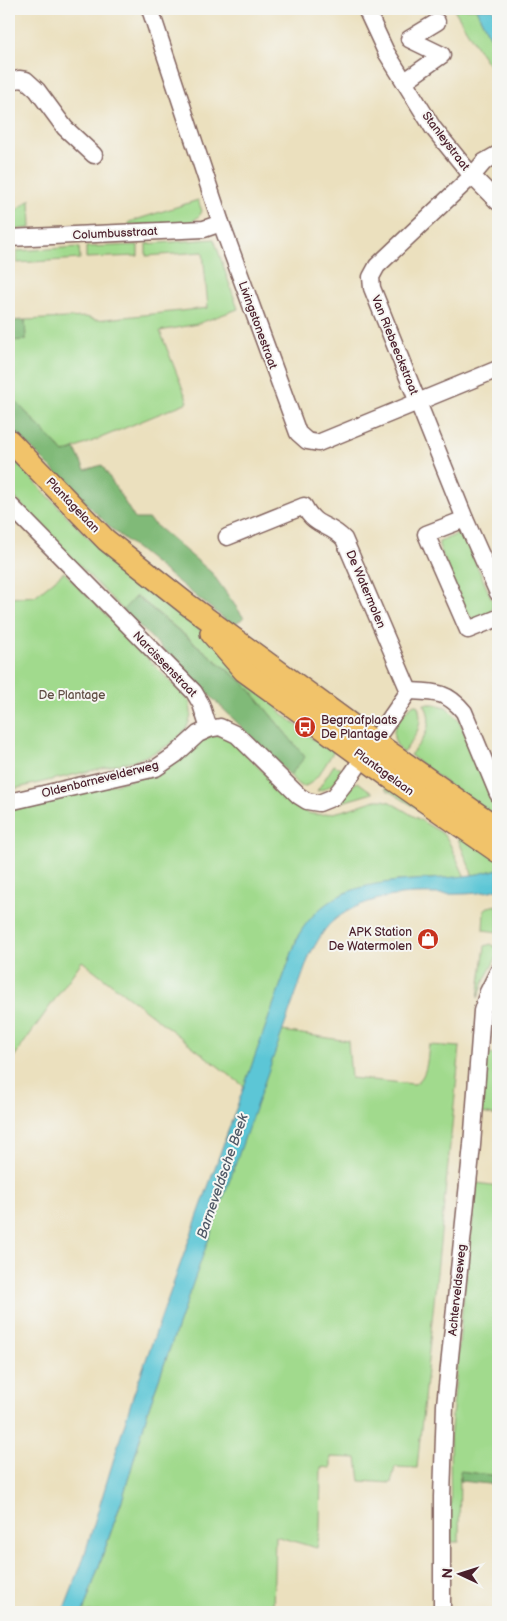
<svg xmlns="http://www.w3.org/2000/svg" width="507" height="1621" viewBox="0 0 507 1621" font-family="'Balsamiq Sans',sans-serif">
<rect width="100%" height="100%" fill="#f6f6f2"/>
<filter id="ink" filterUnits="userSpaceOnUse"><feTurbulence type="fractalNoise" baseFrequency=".02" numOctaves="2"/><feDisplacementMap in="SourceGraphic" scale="10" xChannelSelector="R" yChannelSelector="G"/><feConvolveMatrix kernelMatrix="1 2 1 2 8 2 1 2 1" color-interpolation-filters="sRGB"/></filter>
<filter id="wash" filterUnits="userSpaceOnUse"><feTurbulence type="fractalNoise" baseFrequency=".0096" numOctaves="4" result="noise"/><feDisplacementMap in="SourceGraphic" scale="20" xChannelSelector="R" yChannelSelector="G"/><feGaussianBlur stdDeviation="1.12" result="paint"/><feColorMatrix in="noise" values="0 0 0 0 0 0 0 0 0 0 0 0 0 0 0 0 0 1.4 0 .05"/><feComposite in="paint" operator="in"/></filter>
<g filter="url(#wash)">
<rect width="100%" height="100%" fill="#ebe0be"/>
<g fill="#a1da8d" stroke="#767c5c">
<polygon points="454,9 476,9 487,31 498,48 498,78 480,52"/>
<polygon points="30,199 31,228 9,230 9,217"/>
<polygon points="198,200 202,211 200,215 191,223 129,225 129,222"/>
<polygon points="214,239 238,309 197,324 160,331 188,402 64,453 9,394 9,341 26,340 25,320 86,317 96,320 208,308 203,252 146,256 146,244"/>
<polygon points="138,245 138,256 86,258 86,247"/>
<polygon points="79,247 80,259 17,263 17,251"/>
<path d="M9 455 92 542 196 625 284 706 277 709 313 739 325 740 335 749C329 758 314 789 301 786 296 784 293 779 290 775L304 756 246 685 137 596 123 610 49 535 9 491Z"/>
<polygon points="462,532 493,602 491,615 483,619 473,619 466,612 439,546 439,542"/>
<path d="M64 572 190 702C190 705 191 710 191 714 188 740 157 752 136 760L9 790V598L35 596Z"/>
<path d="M414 704 418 706C424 726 415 737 403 753 384 734 398 717 414 704Z"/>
<path d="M424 704H434L446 707 459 720 498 807V823L410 755C423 740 436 724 424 704Z"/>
<path d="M214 735 222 736 233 742 299 808C318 824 354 806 376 800H383L390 802 442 833 448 840 465 877 397 881 367 886 298 936 245 1087 82 961 9 1064V809L161 773 201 740Z"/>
<path d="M334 765 343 770C339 781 328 789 317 791Z"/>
<polygon points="358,782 373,793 339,803 353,785"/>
<polygon points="390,782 498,857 498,869 473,876 456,834 452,829 385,789"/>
<polygon points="498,905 498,932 483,930 484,910 488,907"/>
<polygon points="491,944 498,949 498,955 485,979 478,998 485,946"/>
<path d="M282 1031 348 1041 351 1078 414 1084C428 1078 427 1058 429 1045L460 1047 417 1468 395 1467 391 1483 360 1481 357 1458 331 1457V1468L321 1467 320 1530 317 1548 275 1536 273 1612H83L123 1497 149 1407Z"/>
<polygon points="486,1051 498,1058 498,1116 482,1113"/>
<polygon points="477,1183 498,1186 498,1476 460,1472 459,1542 451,1542 450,1439 463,1301"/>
</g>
<g fill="#80ba78" stroke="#656c52">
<polygon points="25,320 26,340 9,341 9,321"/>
<polygon points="9,394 64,453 75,449 85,470 102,465 135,519 148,519 212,573 244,618 232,625 112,529 9,426"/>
<path d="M136 596 246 685 305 757 290 775C234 720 179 664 123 610Z"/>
<polygon points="460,1471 498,1476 498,1485 460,1481"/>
</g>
<g fill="#5bc6d6" stroke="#527280">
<polygon points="476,9 493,9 498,18 498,48 487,31"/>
<path d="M498 869V889C471 897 442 893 414 894 386 895 354 903 332 922 322 931 317 943 310 954L149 1407 123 1497 83 1612H63L82 1563 133 1396 298 936C342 860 428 891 498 869Z"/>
</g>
</g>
<g filter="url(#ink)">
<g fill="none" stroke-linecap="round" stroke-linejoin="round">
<g stroke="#82635e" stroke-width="19">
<g id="minor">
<polyline points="150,9 221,223 298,433 307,441 318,443 498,369"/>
<polyline points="366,9 386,52 433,128 472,176 498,202"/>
<polyline points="405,81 442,55 409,39 437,22"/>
<polyline points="9,82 19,79 26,80 37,90 65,128 94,155"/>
<polyline points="498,154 484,162 472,176 377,266 371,277 372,288 465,519 498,593"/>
<polyline points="9,238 204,229 221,223"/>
<polyline points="9,504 194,692 201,704 209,729"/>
<polyline points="465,519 426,534 468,630 498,618"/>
<path d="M227 537 304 506C316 529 328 522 344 539L409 691"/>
<path d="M409 691C434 692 447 691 464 712L498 794"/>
<polyline points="9,802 156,768 175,755 198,734 209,729 220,727 237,735 299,796 307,801 319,803 334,797 352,774 409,691"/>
<polyline points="442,1612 442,1497 445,1405 472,1145 482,1011 488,992 498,972"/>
</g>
</g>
<g stroke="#82635e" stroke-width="24">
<g id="major">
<polyline points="9,440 106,540 187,604 375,742 498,828"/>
<polyline points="211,633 244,671 391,778 498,852"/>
</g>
</g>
<use href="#minor" stroke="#fff" stroke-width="16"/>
<use href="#major" stroke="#f1c36a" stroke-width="21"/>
</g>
</g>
<defs>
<g id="bus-disc" transform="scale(1.125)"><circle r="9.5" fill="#c8321e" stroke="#f6f6f2"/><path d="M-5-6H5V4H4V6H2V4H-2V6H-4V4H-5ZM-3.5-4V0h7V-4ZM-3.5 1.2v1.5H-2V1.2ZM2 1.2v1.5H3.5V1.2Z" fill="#fff"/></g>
<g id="shop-disc" transform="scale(1.125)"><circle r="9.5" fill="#c8321e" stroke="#f6f6f2"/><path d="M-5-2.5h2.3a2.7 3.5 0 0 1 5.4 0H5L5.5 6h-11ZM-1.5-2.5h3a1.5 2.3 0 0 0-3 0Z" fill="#fff"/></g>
</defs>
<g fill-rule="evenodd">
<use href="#bus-disc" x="305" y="727"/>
<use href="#shop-disc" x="428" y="939"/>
</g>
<g text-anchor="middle" stroke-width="4" stroke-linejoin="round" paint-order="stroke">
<g font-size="12" fill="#4a1f2b" stroke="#f6f6f2">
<text transform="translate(446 141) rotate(53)" y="4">Stanleystraat</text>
<text transform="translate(115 233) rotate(-3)" y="4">Columbusstraat</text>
<text transform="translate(258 325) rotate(70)" y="4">Livingstonestraat</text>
<text transform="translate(395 345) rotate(68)" y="4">Van Riebeeckstraat</text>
<text transform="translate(73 505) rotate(46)" y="4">Plantagelaan</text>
<text transform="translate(366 589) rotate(67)" y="4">De Watermolen</text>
<text transform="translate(165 664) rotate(46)" y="4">Narcissenstraat</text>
<text transform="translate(384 772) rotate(36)" y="4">Plantagelaan</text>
<text transform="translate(100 779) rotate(-14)" y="4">Oldenbarnevelderweg</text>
<text transform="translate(457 1290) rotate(-84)" y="4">Achterveldseweg</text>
</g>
<g font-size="12" fill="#604e44" stroke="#f6f6f2">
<text x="72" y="699">De Plantage</text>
</g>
<g font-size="12" fill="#4a1f2b" stroke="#f6f6f2" text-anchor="start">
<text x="321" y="724">Begraafplaats<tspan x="321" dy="14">De Plantage</tspan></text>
<text x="412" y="936" text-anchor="end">APK Station<tspan x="412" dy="14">De Watermolen</tspan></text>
</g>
<g font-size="14" font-style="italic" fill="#505967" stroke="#f6f6f2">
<text transform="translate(222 1176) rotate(-71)" y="5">Barneveldsche Beek</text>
</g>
</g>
<rect width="507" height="1621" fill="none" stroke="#f6f6f2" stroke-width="30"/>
<g transform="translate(460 1574) rotate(274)" stroke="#f6f6f2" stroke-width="4" paint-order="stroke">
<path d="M0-4L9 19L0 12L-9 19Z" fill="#4a1f2b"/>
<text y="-8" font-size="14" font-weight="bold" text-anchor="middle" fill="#4a1f2b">N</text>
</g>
</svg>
